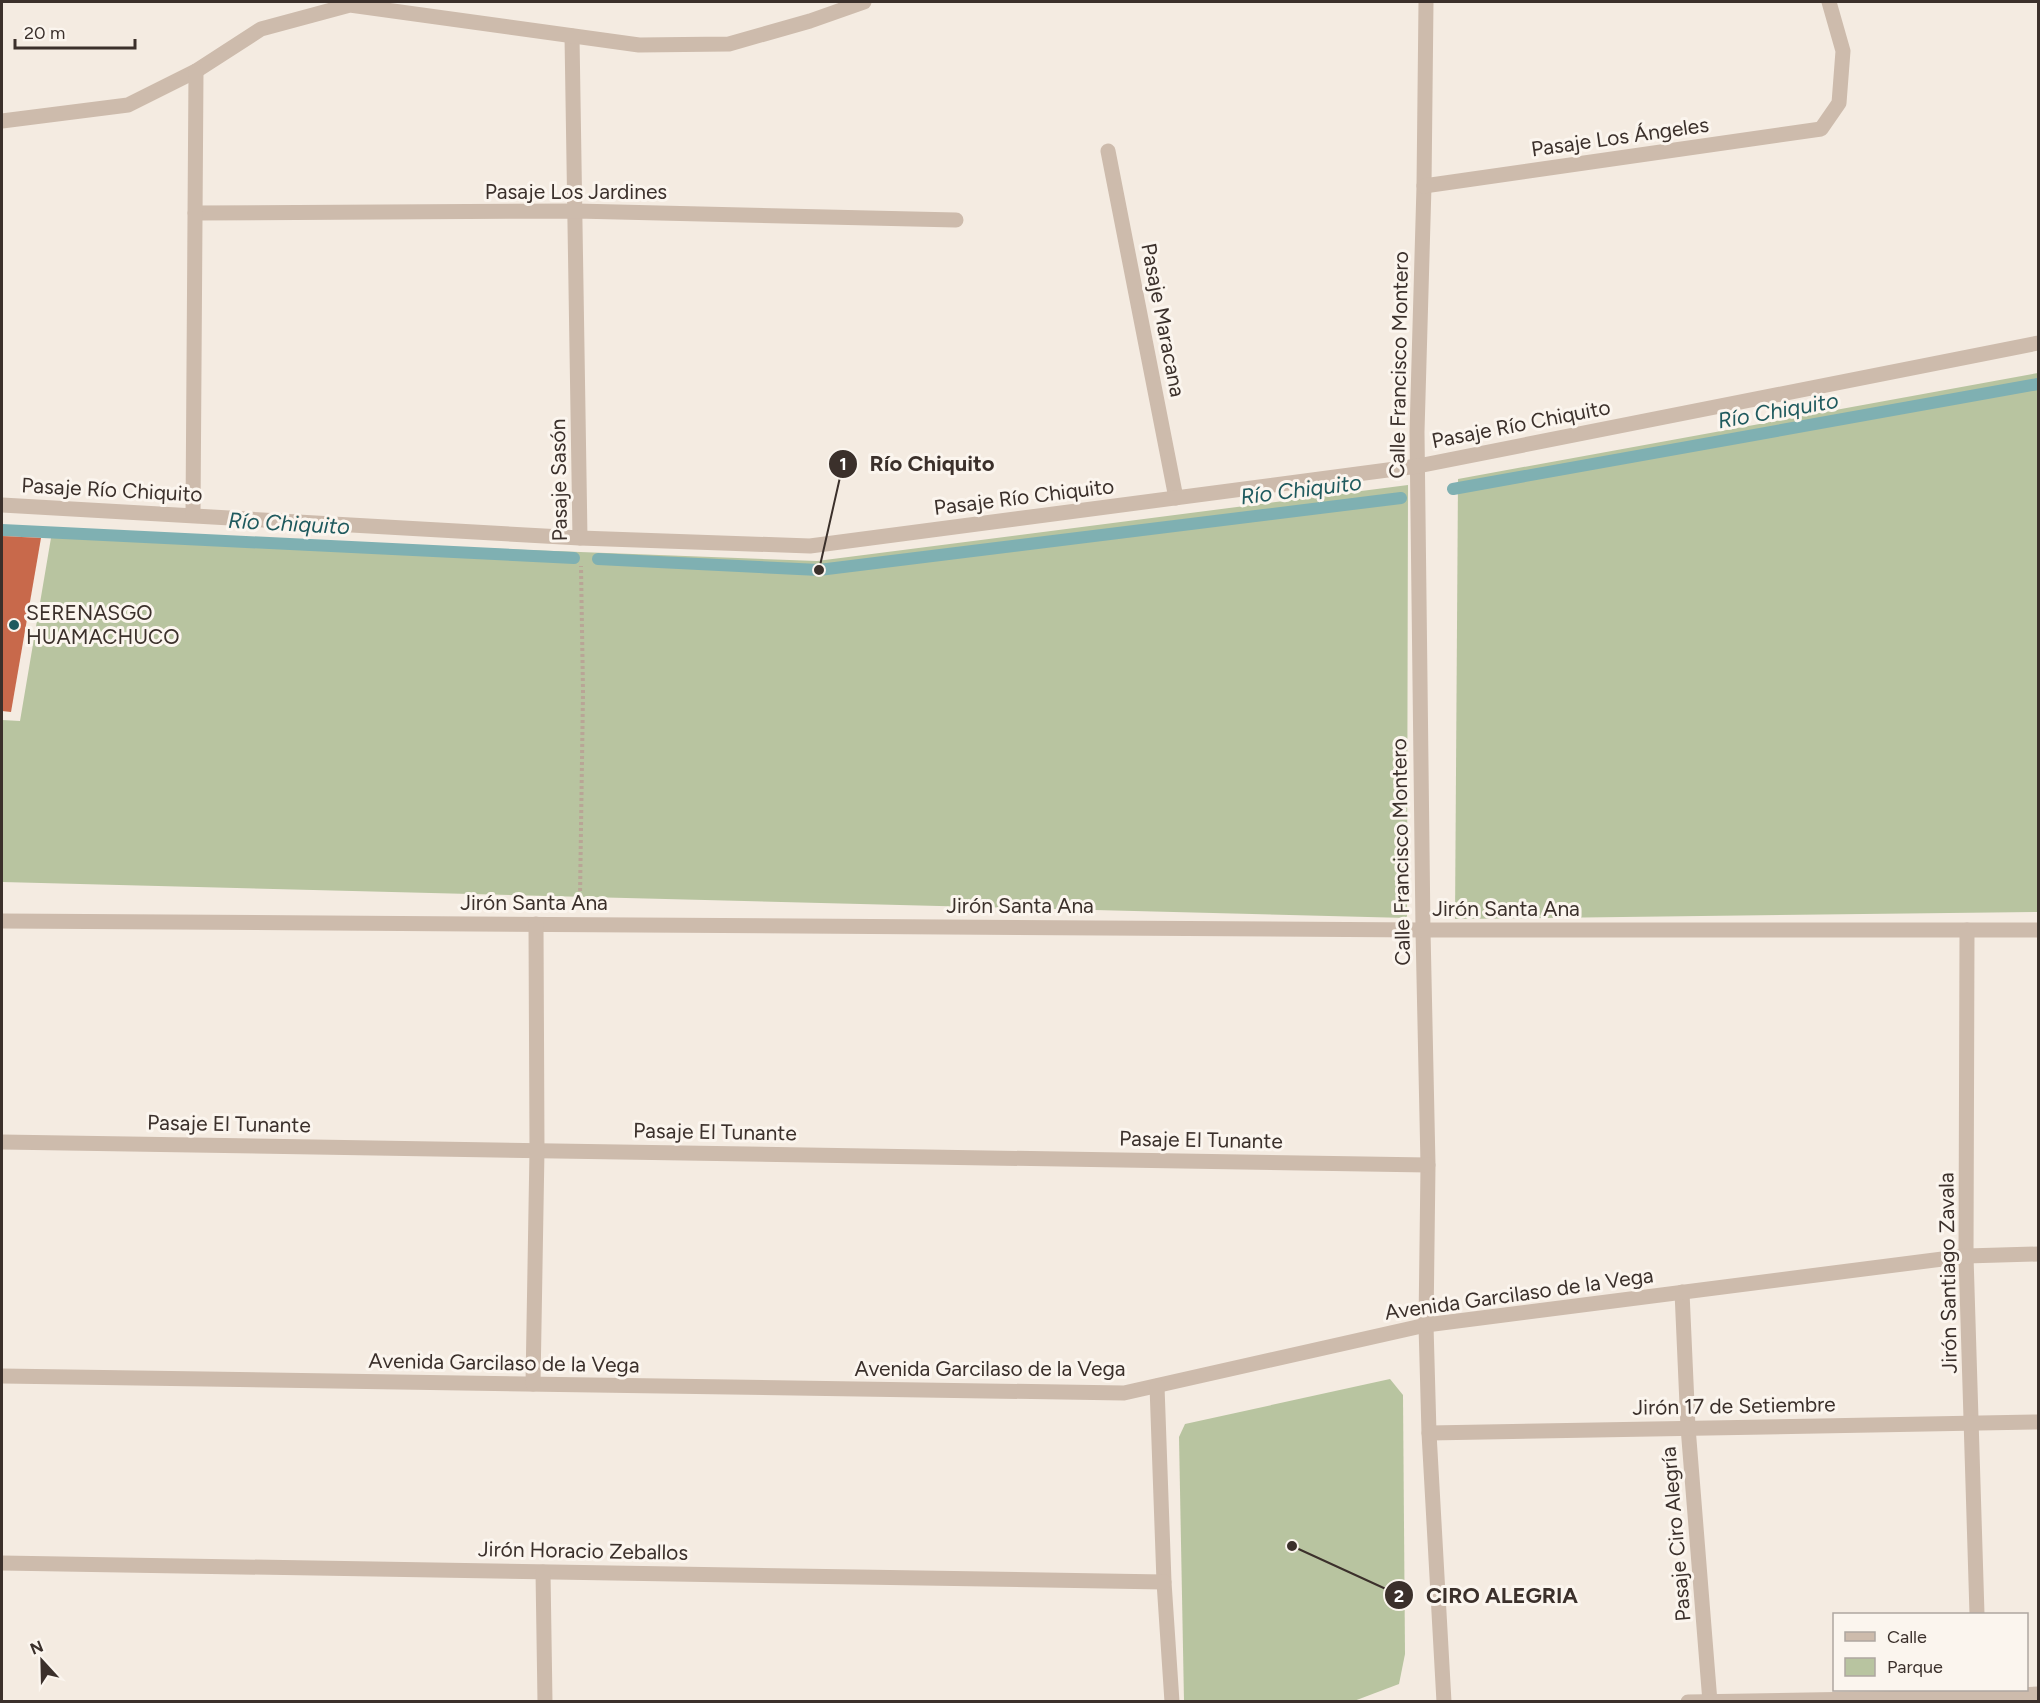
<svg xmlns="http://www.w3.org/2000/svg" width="2040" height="1703" viewBox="0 0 2040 1703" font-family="Figtree,sans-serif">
<rect width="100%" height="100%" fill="#f4ebe1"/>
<g fill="#b8c4a0">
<polygon points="2038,373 2038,912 1455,919 1458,479"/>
<polygon points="1408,485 1407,918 2,882 2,720 20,721 52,532 817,561"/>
<polygon points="1390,1379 1403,1395 1405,1654 1399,1684 1354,1701 1184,1701 1179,1437 1185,1424"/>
</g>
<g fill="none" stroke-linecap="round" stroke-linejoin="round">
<g stroke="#7fb0b2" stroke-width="12">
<polyline points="1453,489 2038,384"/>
<polyline points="2,530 574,558"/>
<polyline points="598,559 819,570 1401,498"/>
</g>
</g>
<polygon fill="#c8694b" points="2,536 41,538 11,712 2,711"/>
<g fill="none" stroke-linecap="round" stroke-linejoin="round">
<polyline stroke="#b9a596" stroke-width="4" stroke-dasharray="3 3" stroke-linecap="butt" points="580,897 583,692 581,566"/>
<g stroke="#cdbbac" stroke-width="15">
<polyline points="1426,2 1424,186 1417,432 1423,930 1428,1165 1426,1325 1429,1433 1444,1702"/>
<polyline points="572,36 580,538"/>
<polyline points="2,121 128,105 196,71 261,29 350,5 639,45 729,44 810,21 864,2"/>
<polyline points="1108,151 1176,498"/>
<polyline points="1424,186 1821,129 1839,103 1843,51 1829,2"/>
<polyline points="195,213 576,211 956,220"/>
<polyline points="2,505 580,538 810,546 1418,466 2038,343"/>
<polyline points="193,515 196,71"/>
<polyline points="2,921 1423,930 2038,930"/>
<polyline points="1967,930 1966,1256 1977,1614"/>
<polyline points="2,1142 1428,1165"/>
<polyline points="1682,1292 1688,1427 1710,1702"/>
<polyline points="2,1376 1124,1393 1426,1325 1966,1256 2038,1254"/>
<polyline points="533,1384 537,1150 536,924"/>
<polyline points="1157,1386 1164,1582 1172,1702"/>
<polyline points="1429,1433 2038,1422"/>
<polyline points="2,1563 1164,1582"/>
<polyline points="543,1572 545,1702"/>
<polyline points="1688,1702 1979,1697 2038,1694"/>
</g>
</g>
<circle fill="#1f5a5e" stroke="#fbf5ee" stroke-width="2" cx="14" cy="625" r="6"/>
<g text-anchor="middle" stroke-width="6" stroke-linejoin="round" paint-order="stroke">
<g font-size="21" fill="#3b302b" stroke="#fbf5ee">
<text transform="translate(1620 137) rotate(-8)" y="7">Pasaje Los Ángeles</text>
<text x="576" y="199">Pasaje Los Jardines</text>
<text transform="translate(1163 320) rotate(79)" y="7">Pasaje Maracana</text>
<text transform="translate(1399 365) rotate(-89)" y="7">Calle Francisco Montero</text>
<text transform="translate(1521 424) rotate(-11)" y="7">Pasaje Río Chiquito</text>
<text transform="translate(559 480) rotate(-91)" y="7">Pasaje Sasón</text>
<text transform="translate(112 490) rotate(3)" y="7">Pasaje Río Chiquito</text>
<text transform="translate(1024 497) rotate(-7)" y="7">Pasaje Río Chiquito</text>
<text transform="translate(1401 852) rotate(-91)" y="7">Calle Francisco Montero</text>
<text x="534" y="910">Jirón Santa Ana</text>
<text x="1020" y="913">Jirón Santa Ana</text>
<text x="1506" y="916">Jirón Santa Ana</text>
<text transform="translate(229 1124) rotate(1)" y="7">Pasaje El Tunante</text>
<text transform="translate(715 1132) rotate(1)" y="7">Pasaje El Tunante</text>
<text transform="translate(1201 1140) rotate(1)" y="7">Pasaje El Tunante</text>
<text transform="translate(1948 1273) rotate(-91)" y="7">Jirón Santiago Zavala</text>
<text transform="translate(1519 1294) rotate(-8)" y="7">Avenida Garcilaso de la Vega</text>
<text transform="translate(504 1363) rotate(1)" y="7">Avenida Garcilaso de la Vega</text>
<text x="990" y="1376">Avenida Garcilaso de la Vega</text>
<text transform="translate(1734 1406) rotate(-1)" y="7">Jirón 17 de Setiembre</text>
<text transform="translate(1676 1534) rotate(-95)" y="7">Pasaje Ciro Alegría</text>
<text transform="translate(583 1551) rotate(1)" y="7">Jirón Horacio Zeballos</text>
</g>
<g font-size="21" fill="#3b302b" stroke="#fbf5ee" text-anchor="start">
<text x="26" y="620">SERENASGO<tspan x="26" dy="24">HUAMACHUCO</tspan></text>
</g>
<g font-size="22" font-style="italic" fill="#1f5a5e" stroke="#fbf5ee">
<text transform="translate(1778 410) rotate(-10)" y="8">Río Chiquito</text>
<text transform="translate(1301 489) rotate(-7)" y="8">Río Chiquito</text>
<text transform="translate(289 523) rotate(3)" y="8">Río Chiquito</text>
</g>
</g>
<path fill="none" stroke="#3b302b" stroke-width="2" d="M819 570L843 464M1292 1546L1399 1595"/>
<g fill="#3b302b" stroke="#fbf5ee" stroke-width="2">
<circle cx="819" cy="570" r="6"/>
<circle cx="1292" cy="1546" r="6"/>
<circle cx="843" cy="464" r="15"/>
<circle cx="1399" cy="1595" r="15"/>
</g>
<g font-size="18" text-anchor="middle" font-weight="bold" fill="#fff">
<text x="843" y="470">1</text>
<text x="1399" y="1602">2</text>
</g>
<g font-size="22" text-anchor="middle" font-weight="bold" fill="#3b302b" stroke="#fbf5ee" stroke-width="6" stroke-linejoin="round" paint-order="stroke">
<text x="932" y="471">Río Chiquito</text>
<text x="1502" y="1603">CIRO ALEGRIA</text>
</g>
<rect width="2040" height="1703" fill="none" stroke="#3b302b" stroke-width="6"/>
<rect x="1833" y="1613" width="195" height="78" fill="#fbf5ee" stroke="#aea6a0" stroke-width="1.5"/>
<rect x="1845" y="1632" width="30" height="9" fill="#cdbbac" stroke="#aea6a0" stroke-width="1.5"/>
<text x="1887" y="1643" font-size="18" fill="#3b302b">Calle</text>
<rect x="1845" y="1658" width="30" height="18" fill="#b8c4a0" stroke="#aea6a0" stroke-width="1.5"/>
<text x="1887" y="1673" font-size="18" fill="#3b302b">Parque</text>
<g transform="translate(42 1661) rotate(338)" stroke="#fbf5ee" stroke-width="4.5" paint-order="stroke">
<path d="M0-4.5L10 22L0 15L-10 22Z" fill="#3b302b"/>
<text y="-9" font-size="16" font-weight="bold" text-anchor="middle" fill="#3b302b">N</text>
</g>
<path d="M15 39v9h120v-9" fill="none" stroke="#3b302b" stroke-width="3"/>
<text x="24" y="39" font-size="18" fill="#3b302b" stroke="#fbf5ee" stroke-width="4.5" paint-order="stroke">20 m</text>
</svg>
